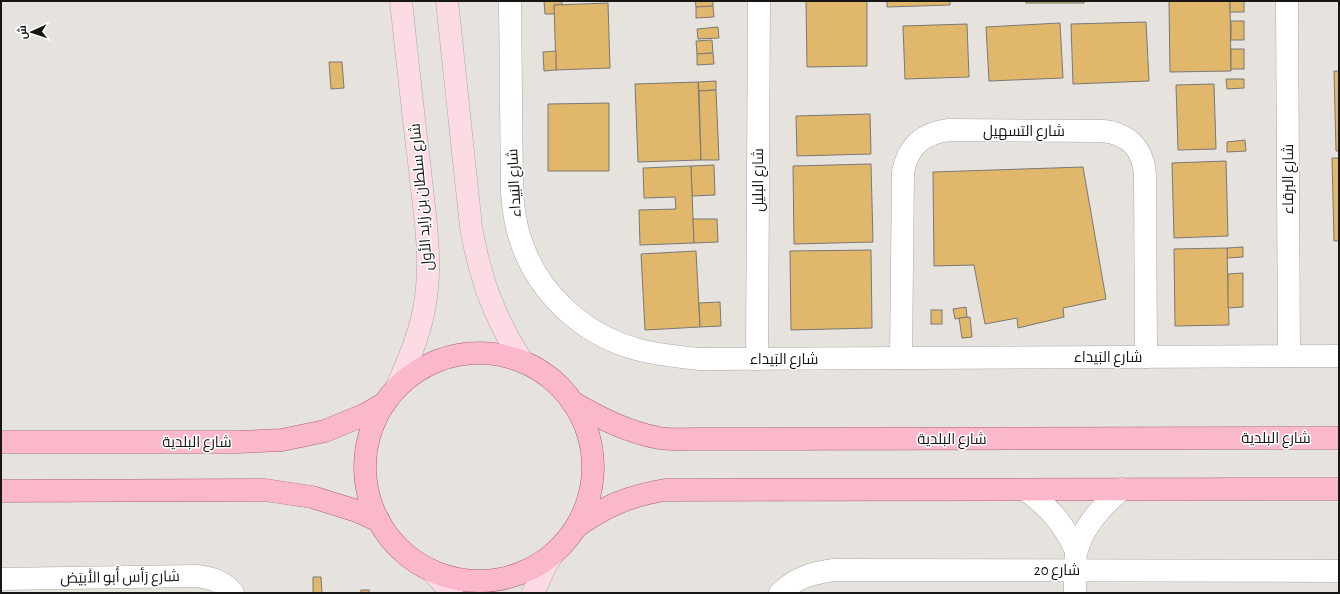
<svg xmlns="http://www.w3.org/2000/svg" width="1340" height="594" viewBox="0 0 1340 594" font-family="'Alegreya Sans',Cairo,sans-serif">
<rect width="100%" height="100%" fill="#e6e3df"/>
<g fill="#e0b76b" stroke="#7b7875">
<polygon points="544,1 562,1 562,5 554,5 555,14 545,14"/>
<polygon points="695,1 713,1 713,6 696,7"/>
<polygon points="806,1 867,1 867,66 807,67"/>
<polygon points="887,1 950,1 950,5 887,7"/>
<rect x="1026" y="1" width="58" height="2"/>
<polygon points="1169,1 1230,1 1231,71 1170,72"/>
<rect x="1230" y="1" width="14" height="11"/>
<polygon points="608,3 610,68 556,70 554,5"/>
<polygon points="713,6 714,17 696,18 696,7"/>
<rect x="1231" y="21" width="13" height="19"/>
<polygon points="1146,22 1149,81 1073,84 1071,24"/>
<polygon points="1060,23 1063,78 989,81 986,27"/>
<polygon points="967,24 969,77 905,79 903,26"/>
<polygon points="718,27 719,38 698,39 697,29"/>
<polygon points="712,40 713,53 697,54 696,41"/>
<rect x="1231" y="49" width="13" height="20"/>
<polygon points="556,51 556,70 544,71 543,52"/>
<polygon points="713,53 714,64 697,65 697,54"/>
<polygon points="329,62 342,62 344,88 331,89"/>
<polygon points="1334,71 1339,71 1339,151 1336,151"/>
<polygon points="1226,79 1244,79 1244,88 1227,89"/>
<polygon points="716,81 716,90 699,91 698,82"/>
<polygon points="698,82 701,160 638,162 635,84"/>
<polygon points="1214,84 1216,149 1178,150 1176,85"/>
<polygon points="716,90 719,160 701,160 699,91"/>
<polygon points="609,103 609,171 548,171 548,104"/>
<polygon points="870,114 871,154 797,156 796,116"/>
<polygon points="1245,140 1246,151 1227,152 1227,142"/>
<polygon points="1332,158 1339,158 1339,241 1334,241"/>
<polygon points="1226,161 1228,236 1174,238 1172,163"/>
<polygon points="871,164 873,242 794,244 793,166"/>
<polygon points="714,165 715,195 692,196 691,166"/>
<polygon points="691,166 694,243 640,245 639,210 676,209 675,197 644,198 643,168"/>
<polygon points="1083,167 1106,299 1063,308 1064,317 1018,328 1017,318 985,324 974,265 934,266 933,172"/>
<polygon points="693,219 717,219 718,242 694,243"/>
<polygon points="1243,247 1243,257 1227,258 1227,248"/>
<polygon points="1227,248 1229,325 1175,326 1174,249"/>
<polygon points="871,250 872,328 791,330 790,251"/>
<polygon points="696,251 700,327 645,330 641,254"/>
<polygon points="1243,273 1243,307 1228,308 1228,274"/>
<polygon points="720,302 721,326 700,327 699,303"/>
<polygon points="966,307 967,317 955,319 953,309"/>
<rect x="931" y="310" width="11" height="14"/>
<polygon points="970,317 972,337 962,338 959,318"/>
<polygon points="313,577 321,577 322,593 313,593"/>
<rect x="361" y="590" width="8" height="3"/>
</g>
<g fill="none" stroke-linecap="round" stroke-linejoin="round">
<g stroke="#aaa8a3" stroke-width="23">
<g id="minor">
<path d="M510 1 512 192C513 207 515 221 519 235 535 290 581 334 636 349 657 355 679 357 700 359L1339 356"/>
<polyline points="1287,1 1289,356"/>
<path d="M901 358 903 172C908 146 923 133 949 130L1103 131C1130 134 1144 150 1145 177L1146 357"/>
<polyline points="757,359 759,1"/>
<path d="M1026 490C1050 508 1064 524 1076 551"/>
<path d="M1 579 196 576C212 578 223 581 233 593"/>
<path d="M780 593C797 577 812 573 834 570L1339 571"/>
<path d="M1075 593C1075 582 1074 559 1077 550 1084 525 1103 505 1122 489"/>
</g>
</g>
<g stroke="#aaa8a3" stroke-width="23">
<g id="secondary">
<path d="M447 1 471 227C480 278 494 317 522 361"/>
<path d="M396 389C409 359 422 330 426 297 432 255 424 212 420 170 413 114 407 57 401 1"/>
<polyline points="432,571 452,593"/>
<polyline points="533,593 546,565 553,554"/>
</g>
</g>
<g stroke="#a96075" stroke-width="23">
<g id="primary">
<circle cx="479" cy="467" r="114"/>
<path d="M572 402C600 418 627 432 659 438 670 440 682 439 694 439L1339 438"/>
<polyline points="1,442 238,442 282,440 325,431 366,414 385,403"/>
<polyline points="1,491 265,490 312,497 357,511 379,521"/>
<path d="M576 527C606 506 628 496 665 490L1339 489"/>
</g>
</g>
<use href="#minor" stroke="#fff" stroke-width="22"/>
<use href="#secondary" stroke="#fddbe5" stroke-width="22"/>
<use href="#primary" stroke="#fbb8cb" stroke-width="22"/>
</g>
<g text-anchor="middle" stroke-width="3" stroke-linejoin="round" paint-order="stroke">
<g font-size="15" fill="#171615" stroke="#fff">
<text x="1024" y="136">شارع التسهيل</text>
<text transform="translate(1288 179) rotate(-90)" y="5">شارع البرقاء</text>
<text transform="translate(758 180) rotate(-90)" y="5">شارع البليل</text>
<text transform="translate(514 183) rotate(-93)" y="5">شارع البَيداء</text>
<text transform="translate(421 197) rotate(-95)" y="5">شارع سلطان بن زايد الأول</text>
<text x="1108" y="362">شارع البَيداء</text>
<text x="784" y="364">شارع البَيداء</text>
<text x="1276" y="443">شارع البلدية</text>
<text x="952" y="444">شارع البلدية</text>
<text x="197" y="447">شارع البلدية</text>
<text x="1057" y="575">شارع 20</text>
<text transform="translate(120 577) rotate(-1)" y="5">شارع رَأس أَبو الأَبيَض</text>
</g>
</g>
<rect width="1340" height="594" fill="none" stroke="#171615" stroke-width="4"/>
<g transform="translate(32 32) rotate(267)" stroke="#ffffff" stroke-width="3" paint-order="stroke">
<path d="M0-3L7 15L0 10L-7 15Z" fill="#171615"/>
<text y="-6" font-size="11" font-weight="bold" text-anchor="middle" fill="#171615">ش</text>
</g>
</svg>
